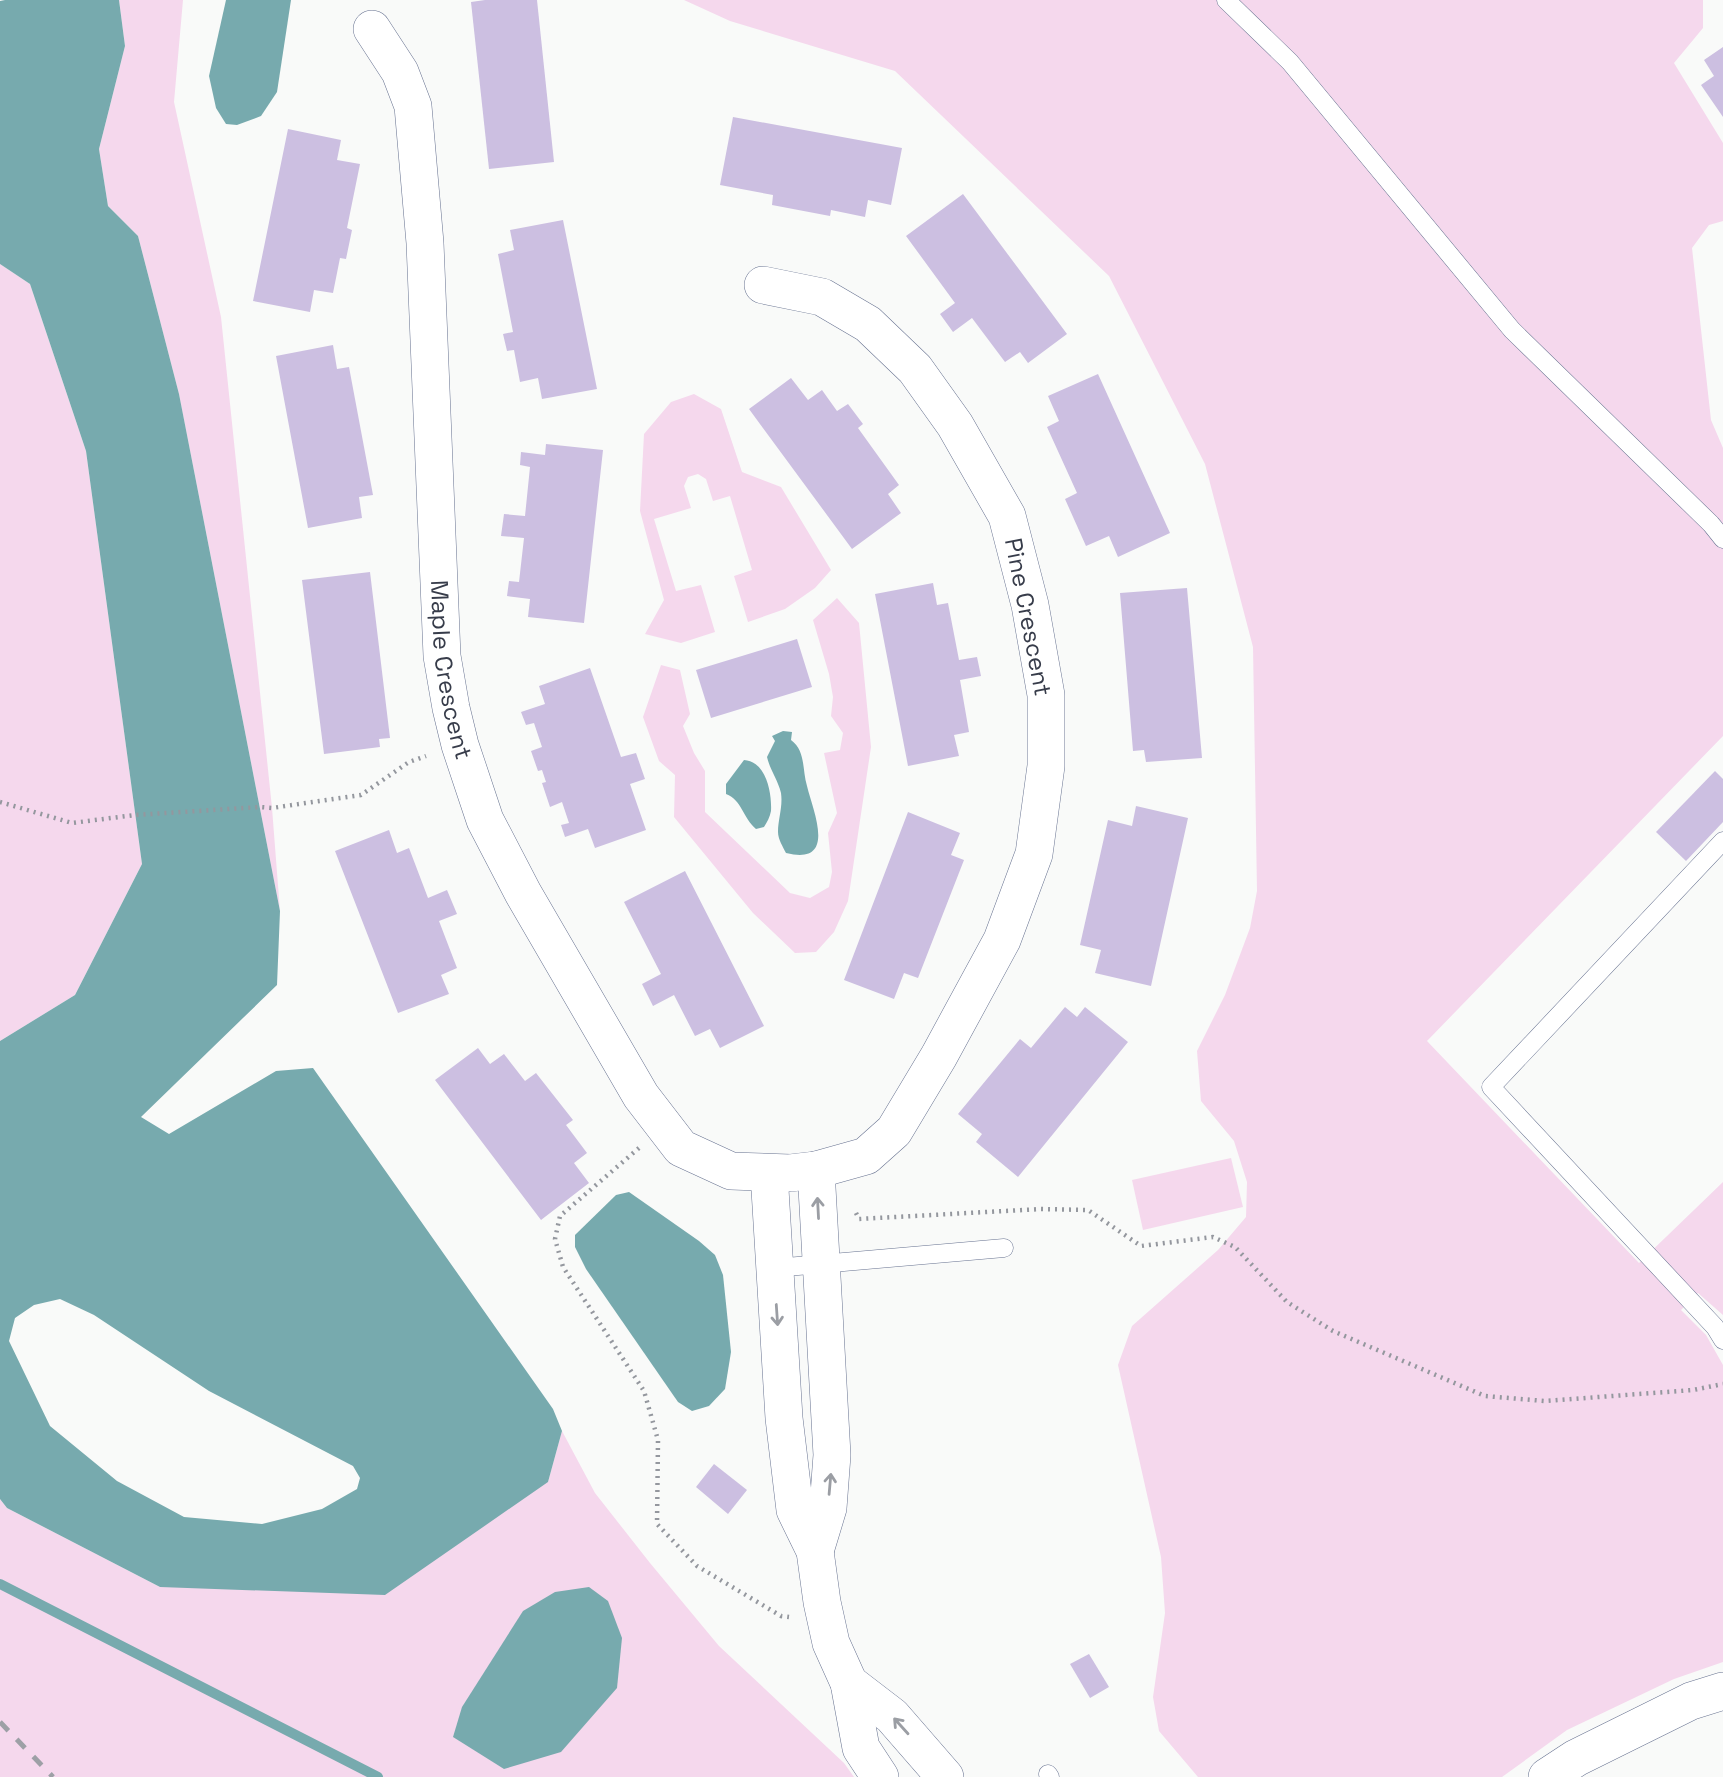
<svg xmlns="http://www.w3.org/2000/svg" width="1723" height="1777" viewBox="0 0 1723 1777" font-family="'Space Grotesk',sans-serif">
<rect width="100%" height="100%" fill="#f9faf9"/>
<g fill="#f5d8ed">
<polygon points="119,0 183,0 174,102 221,317 272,808 280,911 179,394 138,236 108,206 99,149 125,46"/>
<polygon points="684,0 1703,0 1703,28 1674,63 1723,143 1723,221 1709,225 1692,248 1711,420 1723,448 1723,736 1427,1041 1639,1263 1723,1182 1723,1315 1698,1293 1681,1310 1706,1335 1723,1365 1723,1662 1674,1679 1567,1730 1502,1777 1198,1777 1159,1731 1153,1697 1165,1613 1161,1557 1118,1365 1132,1326 1218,1250 1246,1217 1247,1182 1234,1141 1201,1101 1197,1051 1225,995 1250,928 1257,891 1253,647 1205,464 1109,276 895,71 730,21"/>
<polygon points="0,264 30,284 86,451 142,864 75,995 0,1041"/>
<polygon points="694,394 721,409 742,472 781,487 831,570 815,588 785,609 748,622 734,576 752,570 730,496 713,501 706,479 698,474 688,477 684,486 691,508 654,519 676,591 701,585 715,632 681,643 645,634 664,600 640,511 644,434 671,402"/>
<polygon points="837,598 859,623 871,747 848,901 834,932 816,952 795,953 753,913 674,817 675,775 659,761 643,717 661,665 680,670 690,714 683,726 694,753 705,771 705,812 790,893 810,898 829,887 832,872 828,833 837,813 824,753 840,750 843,733 831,716 833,697 829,674 813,620"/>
<polygon points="1231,1158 1243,1207 1143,1230 1132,1180"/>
<polygon points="562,1431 595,1493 650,1563 719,1646 844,1763 854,1777 0,1777 0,1499 7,1508 160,1587 548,1482"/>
</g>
<g fill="#77aaae" fill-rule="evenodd">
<path d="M5 0H119L125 46 99 149 108 206 138 236 179 394 280 911 277 985 141 1117 169 1134 276 1071 313 1068 553 1409 562 1431 548 1482 385 1595 160 1587 7 1508 0 1499V1041L75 995 142 864 86 451 30 284 0 264V1ZM60 1299 94 1315 209 1391 353 1466 360 1478 357 1489 322 1509 262 1524 184 1517 117 1481 50 1426 9 1341 15 1318 34 1305Z"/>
<polygon points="226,0 291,0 277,92 261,116 237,125 226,124 216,108 209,76"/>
<path d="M783 731 792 732 791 740C806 751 802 770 807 786 813 811 838 866 786 853 783 847 778 839 778 832 778 819 783 807 781 793 778 780 770 770 767 757L775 741 772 736Z"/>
<path d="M744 760C766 761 772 793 771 811 770 817 767 822 764 827L756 829C743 818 742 800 726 794V784Z"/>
<polygon points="629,1192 699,1241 715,1255 723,1275 731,1352 725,1389 709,1406 692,1411 678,1402 586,1269 575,1247 575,1235 616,1195"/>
<polygon points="589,1587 608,1601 622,1638 617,1688 561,1752 504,1769 453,1737 462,1707 523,1611 555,1592"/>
</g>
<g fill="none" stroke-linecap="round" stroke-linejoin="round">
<polyline stroke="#77aaae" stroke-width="10" points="0,1584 378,1777"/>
</g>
<g fill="#ccbfe1">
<polygon points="485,0 537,0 554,162 489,169 471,2"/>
<polygon points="1723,47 1723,117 1701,85 1714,76 1704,60"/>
<polygon points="733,117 902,148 891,205 868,200 865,217 831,210 830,216 772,205 773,195 720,185"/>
<polygon points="288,129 341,140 337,160 360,164 347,228 352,230 346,259 340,258 333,293 314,290 310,312 253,301"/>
<polygon points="963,194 1067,334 1028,363 1020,352 1005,362 972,318 953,332 940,314 955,303 906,236"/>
<polygon points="563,220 597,389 542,399 538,378 520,382 514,350 507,351 503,334 513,332 498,254 514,250 510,230"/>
<polygon points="333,345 337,369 349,367 373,495 359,497 362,518 308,528 276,356"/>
<polygon points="1098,374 1170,533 1118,557 1109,536 1086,546 1065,499 1077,493 1047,427 1059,421 1048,396"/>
<polygon points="791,378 808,400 822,390 837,411 848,404 863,424 858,428 899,485 888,494 901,513 852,549 749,409"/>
<polygon points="546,444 603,450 584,623 528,617 530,599 507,596 509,581 519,582 524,538 501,536 504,514 525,516 530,467 520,465 521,452 545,455"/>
<polygon points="370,572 390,738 379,739 380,747 324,754 302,580"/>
<polygon points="933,583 937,605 948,603 959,660 977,657 981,676 960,680 969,732 954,735 959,756 908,766 875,594"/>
<polygon points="1187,588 1202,758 1146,762 1144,750 1133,751 1120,593"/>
<polygon points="797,639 812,687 711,718 696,670"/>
<polygon points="590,668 621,757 636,753 645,779 630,784 646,830 595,848 588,829 565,837 561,825 569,823 562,802 550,807 542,783 546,782 542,770 538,771 531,751 542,747 534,723 526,725 521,712 545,704 539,686"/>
<polygon points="1715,771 1723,779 1723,822 1686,861 1656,832"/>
<polygon points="1136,806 1188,818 1151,986 1095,973 1101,950 1080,945 1108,820 1132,826"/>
<polygon points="908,812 960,833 951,855 964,860 918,978 904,973 894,999 844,980"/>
<polygon points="389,830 397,853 409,848 428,898 447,890 457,914 439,921 457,968 441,975 449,994 398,1013 335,851"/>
<polygon points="685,871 764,1026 720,1048 710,1029 695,1036 674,995 653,1006 642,984 661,974 624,902"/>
<polygon points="1065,1007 1077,1017 1085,1007 1128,1042 1018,1177 976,1142 982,1134 958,1114 1020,1039 1031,1048"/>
<polygon points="478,1048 490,1064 504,1054 525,1081 536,1073 573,1120 566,1125 587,1153 574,1163 589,1183 541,1220 435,1080"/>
<polygon points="714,1464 747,1490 728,1514 696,1487"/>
<polygon points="1089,1654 1109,1687 1090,1698 1070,1664"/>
</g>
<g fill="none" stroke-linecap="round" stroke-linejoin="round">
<g stroke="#687391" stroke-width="19">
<g id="service">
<polyline points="1226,0 1290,62 1512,330 1711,524 1723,539"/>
<polyline points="1723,841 1491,1087 1715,1327 1723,1340"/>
<polyline points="775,1268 1004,1248"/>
<polyline points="1048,1774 1050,1777"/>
</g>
</g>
<g stroke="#687391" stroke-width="38">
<g id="minor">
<path id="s1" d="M372 29 400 72 413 106 425 243 442 656 451 708 460 745 485 820 523 893 641 1096 681 1148 731 1171 790 1173 816 1170 866 1156 894 1131 939 1056 1002 940 1034 854 1046 766V695L1030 605 1007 516 955 425 915 369 868 324 822 297 763 285"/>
<polyline points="769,1173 784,1418 795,1510 815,1551 822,1602 831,1643 849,1683 861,1748 880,1777"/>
<polyline points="815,1551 828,1508 832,1455 816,1170"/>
<polyline points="849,1683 892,1716 945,1777"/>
<polyline points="1547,1777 1576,1758 1691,1701 1723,1691"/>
</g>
</g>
<g stroke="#94979e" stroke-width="4.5" stroke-dasharray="2 5" stroke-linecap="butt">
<polyline points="0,802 72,823 135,815 260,807 272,808 361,795 409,762 426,756"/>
<polyline points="639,1148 560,1216 555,1239 563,1267 644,1391 658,1440 657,1524 697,1566 781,1616 789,1617"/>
<polyline points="856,1213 859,1219 1041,1209 1088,1210 1141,1246 1213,1237 1235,1247 1287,1302 1333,1331 1485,1396 1545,1401 1693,1390 1723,1384"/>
</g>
<use href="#service" stroke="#fff" stroke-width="18"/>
<use href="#minor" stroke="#fff" stroke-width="37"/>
<polyline stroke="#9da0a6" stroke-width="5" stroke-dasharray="12 12" stroke-linecap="butt" points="0,1722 53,1777"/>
</g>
<defs><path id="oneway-shaft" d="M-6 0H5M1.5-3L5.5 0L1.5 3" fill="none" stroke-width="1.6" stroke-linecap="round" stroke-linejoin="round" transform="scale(1.75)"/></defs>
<g stroke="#9b9ea4">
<use href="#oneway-shaft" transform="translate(818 1208) rotate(-93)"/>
<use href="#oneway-shaft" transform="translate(777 1315) rotate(86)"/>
<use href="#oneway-shaft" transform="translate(830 1484) rotate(-85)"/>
<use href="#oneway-shaft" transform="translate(901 1726) rotate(-132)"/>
</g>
<g text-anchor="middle" stroke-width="5" stroke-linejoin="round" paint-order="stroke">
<g font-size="24" fill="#373c4a" stroke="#fff">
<text transform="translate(1028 617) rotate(79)" y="8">Pine Crescent</text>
<text dy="8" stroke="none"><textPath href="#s1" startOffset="653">Maple Crescent</textPath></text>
</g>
</g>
</svg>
